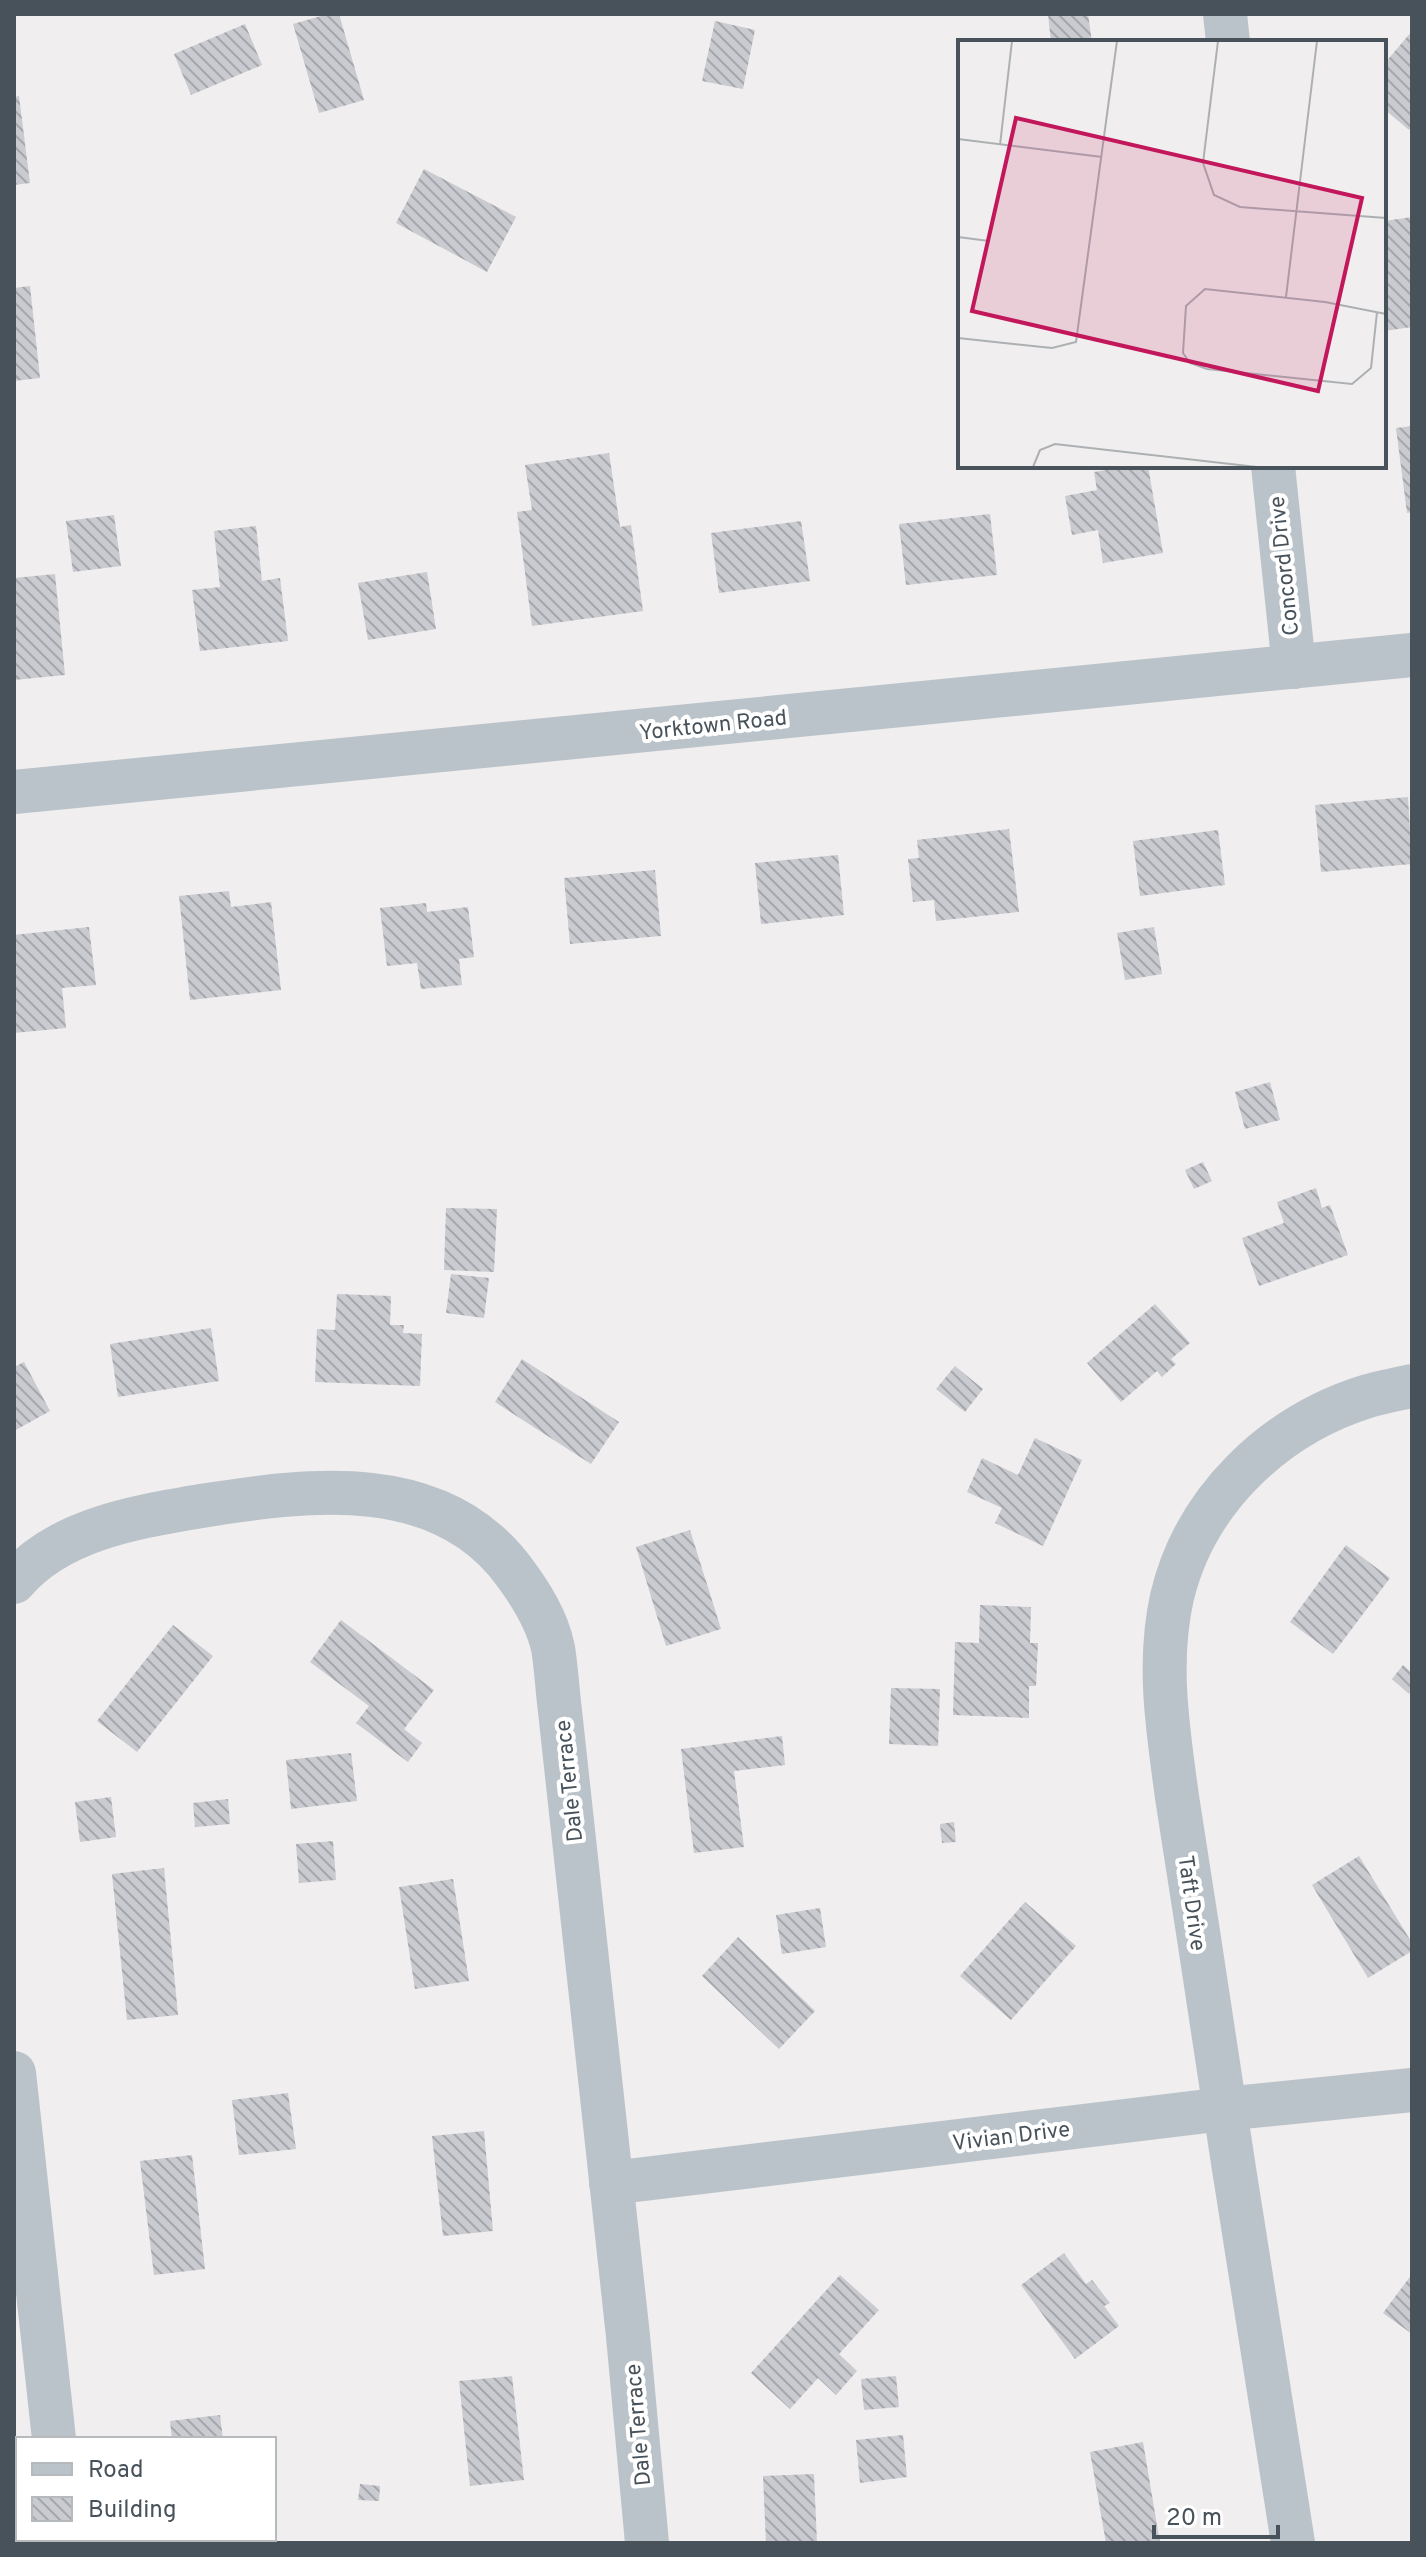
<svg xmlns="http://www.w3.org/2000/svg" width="1426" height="2557" viewBox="0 0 1426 2557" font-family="Overpass,sans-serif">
<defs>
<pattern id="building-back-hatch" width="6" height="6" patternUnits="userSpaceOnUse" patternTransform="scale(2)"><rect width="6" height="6" fill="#c9cbd0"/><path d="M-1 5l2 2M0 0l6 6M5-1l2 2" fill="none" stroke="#a5a7ac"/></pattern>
</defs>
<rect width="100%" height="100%" fill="#f0eeee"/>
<g fill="url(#building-back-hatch)">
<polygon points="328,14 339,14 364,100 319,113 293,24"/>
<polygon points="1048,14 1088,14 1092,42 1051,42"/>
<polygon points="715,21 755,30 743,89 702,81"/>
<polygon points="245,24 262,65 191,95 174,54"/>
<polygon points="1412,31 1412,126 1409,130 1384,109 1384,64"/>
<polygon points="19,96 30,183 14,185 14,97"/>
<polygon points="424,169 516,217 487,272 396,223"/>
<polygon points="1412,217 1412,327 1384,331 1384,221"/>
<polygon points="30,286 40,378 14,381 14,288"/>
<polygon points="1412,426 1412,512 1407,513 1396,428"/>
<polygon points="609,453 620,527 631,525 643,611 532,626 517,512 532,510 525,465"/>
<polygon points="1130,466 1148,466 1163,553 1103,563 1098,530 1072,535 1065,496 1097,490 1094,472"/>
<polygon points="990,514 997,575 906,585 899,524"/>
<polygon points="114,515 121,566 73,572 66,521"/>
<polygon points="801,521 810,581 719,593 711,533"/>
<polygon points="256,526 262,581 280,578 288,641 200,651 192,590 220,587 214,531"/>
<polygon points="427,572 436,629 368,640 358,583"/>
<polygon points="55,574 65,675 14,680 14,578"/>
<polygon points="1408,797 1412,864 1321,872 1315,805"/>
<polygon points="1009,829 1019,912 936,921 934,900 913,902 908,859 919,858 917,840"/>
<polygon points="1218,830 1225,885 1140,896 1133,841"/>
<polygon points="838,855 844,915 761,924 755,863"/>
<polygon points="655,870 661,936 570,944 564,878"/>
<polygon points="229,891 231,907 271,902 281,990 190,1000 179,896"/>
<polygon points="426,903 427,912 468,907 474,957 459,959 462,985 421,989 417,963 387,966 380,908"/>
<polygon points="89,927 96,985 62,988 66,1028 14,1033 14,935"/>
<polygon points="1154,927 1162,974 1125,980 1117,933"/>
<polygon points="1270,1082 1280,1120 1245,1129 1235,1092"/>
<polygon points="1203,1162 1212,1181 1194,1189 1185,1170"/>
<polygon points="1316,1188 1322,1208 1330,1205 1348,1255 1259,1286 1242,1238 1284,1223 1277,1202"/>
<polygon points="446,1208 497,1209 494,1272 444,1270"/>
<polygon points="451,1274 489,1278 484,1318 446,1313"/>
<polygon points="337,1294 391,1296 390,1325 404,1325 403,1333 422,1334 420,1386 315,1382 317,1329 335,1330"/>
<polygon points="1155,1304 1190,1343 1171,1359 1176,1364 1162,1377 1157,1371 1121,1402 1087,1363"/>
<polygon points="211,1328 219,1381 118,1397 110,1344"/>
<polygon points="522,1359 619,1422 591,1464 495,1402"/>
<polygon points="24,1362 50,1411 14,1431 14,1367"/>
<polygon points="955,1366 983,1389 965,1412 936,1389"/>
<polygon points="1035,1438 1082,1460 1043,1546 995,1523 1002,1508 967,1492 982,1458 1018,1475"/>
<polygon points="690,1530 721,1629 666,1646 636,1547"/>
<polygon points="1346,1545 1390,1578 1333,1654 1290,1622"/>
<polygon points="980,1605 1031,1607 1030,1643 1038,1643 1036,1686 1029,1686 1029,1718 953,1715 955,1642 979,1643"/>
<polygon points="341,1620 434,1690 404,1729 422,1743 408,1762 356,1723 369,1706 310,1662"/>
<polygon points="173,1625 213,1656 137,1752 97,1721"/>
<polygon points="1403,1665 1412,1673 1412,1690 1409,1694 1392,1679"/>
<polygon points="891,1688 940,1689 938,1746 889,1744"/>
<polygon points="782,1736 785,1765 734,1771 744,1847 694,1853 681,1749"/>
<polygon points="351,1753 357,1801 291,1809 286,1760"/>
<polygon points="111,1797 116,1837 80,1842 75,1802"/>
<polygon points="228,1799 230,1824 195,1827 193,1803"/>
<polygon points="954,1822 956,1842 942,1843 940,1824"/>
<polygon points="333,1841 336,1880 299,1883 296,1844"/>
<polygon points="1359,1856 1412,1943 1412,1951 1368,1978 1312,1885"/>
<polygon points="164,1868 178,2015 127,2020 112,1874"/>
<polygon points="453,1879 469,1981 415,1989 399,1887"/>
<polygon points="1025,1902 1076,1946 1011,2020 960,1976"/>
<polygon points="820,1908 826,1947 782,1954 776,1915"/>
<polygon points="738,1937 815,2011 779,2049 702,1976"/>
<polygon points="288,2093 296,2149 239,2155 232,2100"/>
<polygon points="484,2131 493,2231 443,2236 432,2136"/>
<polygon points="192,2155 205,2269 154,2275 140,2161"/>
<polygon points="1064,2253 1086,2284 1092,2280 1110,2303 1104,2306 1119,2326 1075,2359 1021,2285"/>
<polygon points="1412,2274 1412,2334 1383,2313"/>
<polygon points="840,2275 879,2310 839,2354 857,2371 836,2395 818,2378 790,2409 751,2373"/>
<polygon points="512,2376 524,2480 470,2486 459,2381"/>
<polygon points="896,2376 899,2407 864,2410 861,2379"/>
<polygon points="220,2415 223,2439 172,2439 170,2421"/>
<polygon points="903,2435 907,2477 860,2483 856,2440"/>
<polygon points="1143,2442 1160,2543 1106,2543 1090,2452"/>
<polygon points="814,2474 817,2543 766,2543 763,2476"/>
<polygon points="360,2484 380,2486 379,2501 358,2500"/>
</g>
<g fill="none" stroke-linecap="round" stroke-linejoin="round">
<g stroke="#bbc3ca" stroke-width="44">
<polyline points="1225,14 1228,42"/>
<polyline points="1273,466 1294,667"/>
<polyline points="14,792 1412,655"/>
<path d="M14 1582C59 1529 136 1517 201 1506 309 1489 441 1471 515 1573 532 1596 547 1620 553 1648 556 1666 557 1685 559 1702L628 2336 647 2543"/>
<polyline points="14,2073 54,2439"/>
<polyline points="611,2183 1224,2109 1412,2090"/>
<polyline points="65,2539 65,2543"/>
<path d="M1293 2543C1261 2339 1228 2136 1198 1932 1191 1887 1184 1842 1177 1797 1168 1730 1157 1664 1172 1597 1195 1500 1274 1425 1368 1396 1382 1392 1397 1389 1412 1386"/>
</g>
</g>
<g text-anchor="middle" stroke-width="8" stroke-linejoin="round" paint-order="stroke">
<g font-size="22" fill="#48525a" stroke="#fff">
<text transform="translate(1283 566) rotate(-96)" y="8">Concord Drive</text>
<text transform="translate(713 724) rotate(-6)" y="8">Yorktown Road</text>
<text transform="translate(568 1781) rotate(-96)" y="8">Dale Terrace</text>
<text transform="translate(1193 1903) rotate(82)" y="8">Taft Drive</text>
<text transform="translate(1011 2135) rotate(-7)" y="8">Vivian Drive</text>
<text transform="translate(637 2425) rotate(-95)" y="8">Dale Terrace</text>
</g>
</g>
<g transform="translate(958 40)">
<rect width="428" height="428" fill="#f0eeee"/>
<path fill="none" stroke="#adb0b3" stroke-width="2" d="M260 1 245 123 256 155 282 167 428 178M0 99 144 117M42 105 54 1M0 197 31 201M328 257 359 1M419 272 413 328 394 344 249 329 232 323 225 313 228 266 247 249 367 262 428 274M0 298 94 308 118 302 159 1M75 427 82 410 97 404 299 427"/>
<path fill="#c2185b" fill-opacity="0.15" stroke="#c2185b" stroke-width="4" d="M58 78 404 158 360 351 14 271Z"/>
<rect width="428" height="428" fill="none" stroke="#48525a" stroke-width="4"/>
</g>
<rect width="1426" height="2557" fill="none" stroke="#48525a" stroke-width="32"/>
<rect x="16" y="2437" width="260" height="104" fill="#ffffff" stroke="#b6babd" stroke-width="2"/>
<rect x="32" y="2463" width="40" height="12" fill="#bbc3ca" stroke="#b6babd" stroke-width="2"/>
<text x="88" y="2477" font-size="24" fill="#48525a">Road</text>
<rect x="32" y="2497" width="40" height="24" fill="url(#building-back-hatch)" stroke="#b6babd" stroke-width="2"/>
<text x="88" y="2517" font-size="24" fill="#48525a">Building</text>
<path d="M1154 2525v12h124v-12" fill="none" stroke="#48525a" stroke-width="4"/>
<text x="1166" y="2525" font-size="24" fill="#48525a" stroke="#ffffff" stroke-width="6" paint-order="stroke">20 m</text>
</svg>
